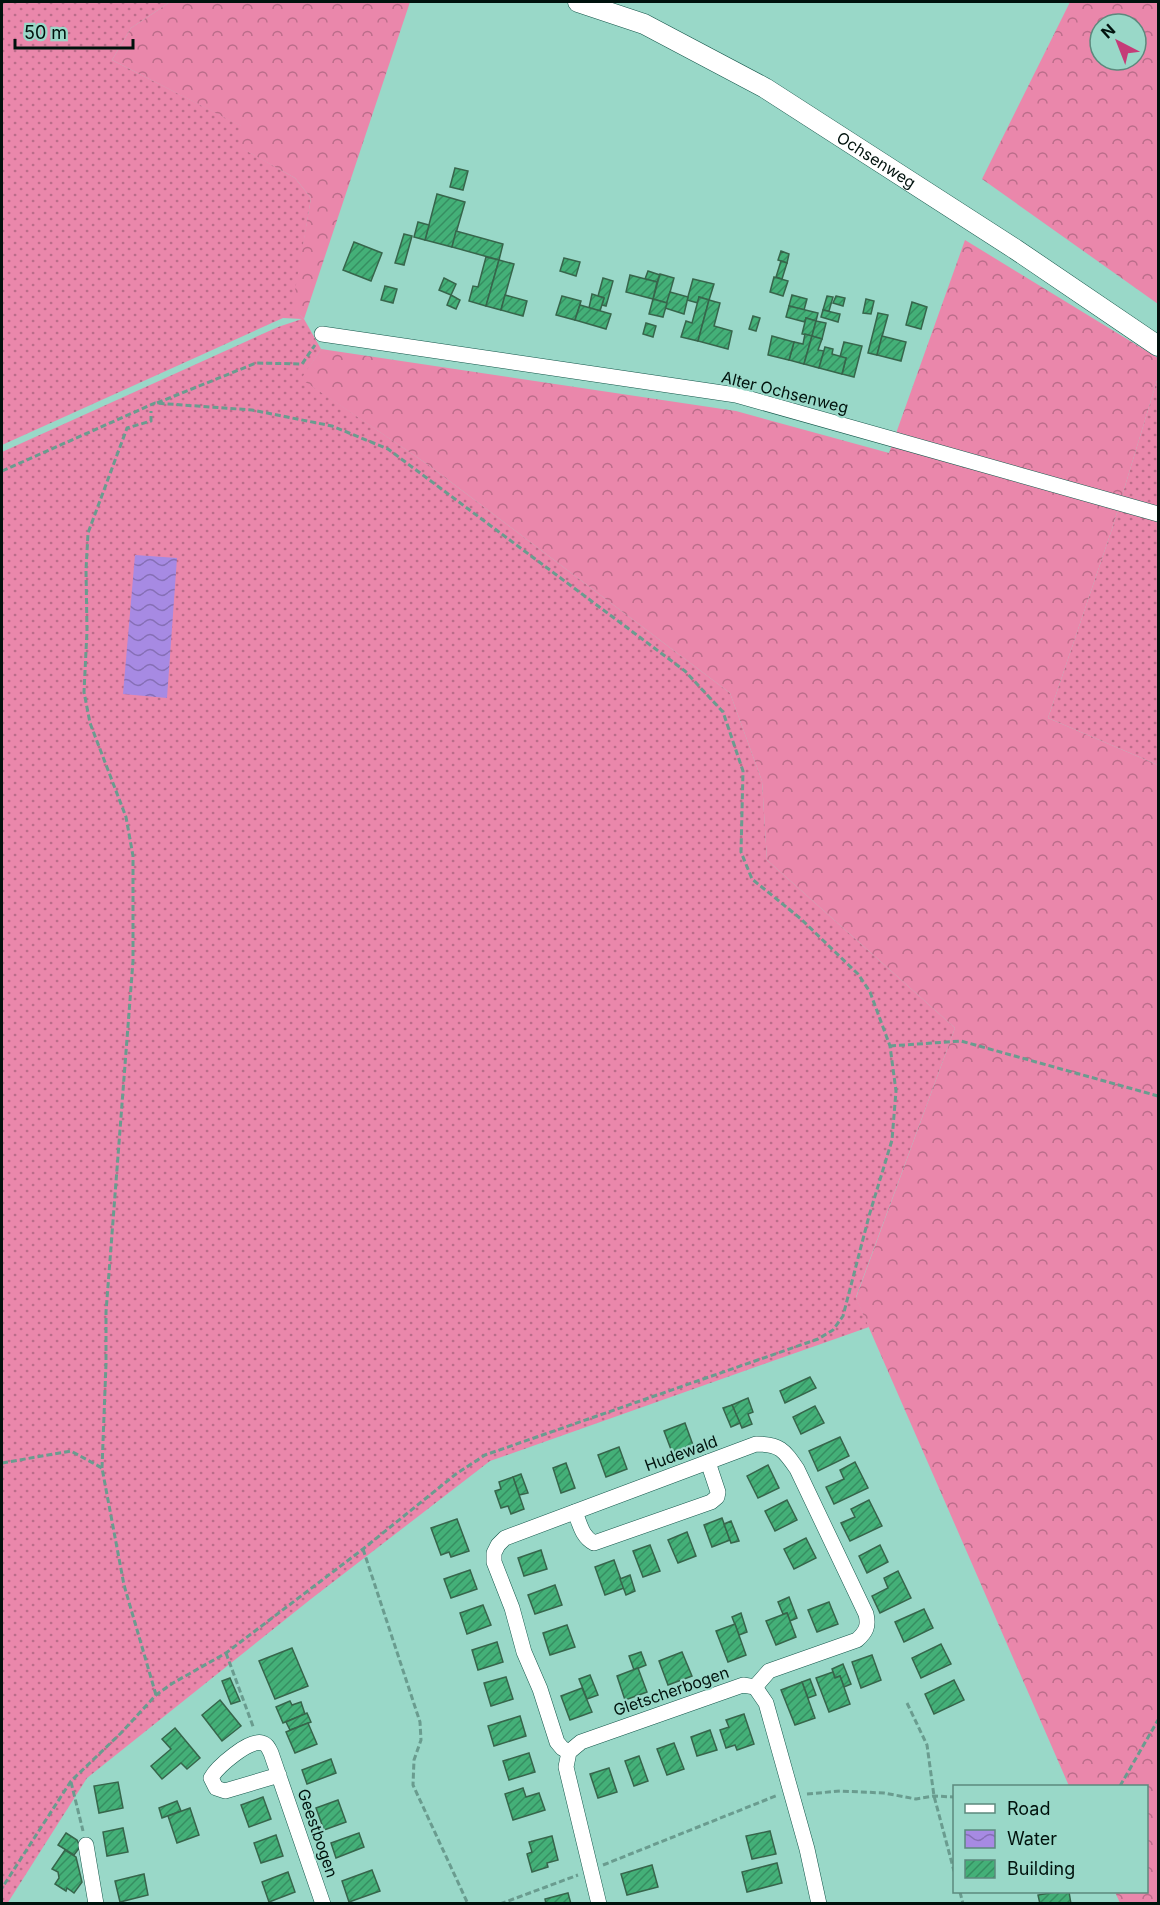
<svg xmlns="http://www.w3.org/2000/svg" width="1160" height="1905" viewBox="0 0 1160 1905" font-family="Inter,sans-serif">
<defs>
<pattern id="grass-dots" width="8" height="8" patternUnits="userSpaceOnUse" patternTransform="scale(1.5)"><rect width="8" height="8" fill="#ea87ab"/><path d="M2 2h.1M6 6h.1" fill="none" stroke="#bb6d8a" stroke-width="1.8" stroke-linecap="round"/></pattern>
<pattern id="forest-crowns" width="20" height="18" patternUnits="userSpaceOnUse" patternTransform="scale(1.5)"><rect width="20" height="18" fill="#ea87ab"/><path d="M2 6a3 3 0 1 1 6 0M12 15a3 3 0 1 1 6 0" fill="none" stroke="#bb6d8a"/></pattern>
<pattern id="water-waves" width="16" height="10" patternUnits="userSpaceOnUse" patternTransform="scale(1.5)"><rect width="16" height="10" fill="#a78ae3"/><path d="M0 5q4-4 8 0t8 0" fill="none" stroke="#866fb6"/></pattern>
<pattern id="building-hatch" width="6" height="6" patternUnits="userSpaceOnUse" patternTransform="scale(1.5)"><rect width="6" height="6" fill="#44b078"/><path d="M-1 1l2-2M0 6l6-6M5 7l2-2" fill="none" stroke="#368e61"/></pattern>
</defs>
<rect width="100%" height="100%" fill="#99d8c8"/>
<g fill="url(#grass-dots)">
<polygon points="2,2 170,2 131,28 112,60 242,126 242,148 295,178 311,198 293,308 304,319 321,349 302,379 427,464 730,693 762,781 767,860 955,1028 856,1297 869,1327 490,1461 311,1599 87,1778 7,1904 2,1903 2,452 278,327 302,319 283,318 2,445"/>
<polygon points="1158,377 1158,765 1048,718 1112,529"/>
</g>
<g fill="url(#forest-crowns)" fill-rule="evenodd">
<polygon points="170,2 410,2 304,319 292,308 311,198 295,178 241,148 241,126 112,60 131,28"/>
<path d="M1070 2H1158V304L982 179ZM1100 24H1136V60H1100Z"/>
<polygon points="965,240 1158,358 1158,377 1112,529 1048,718 1158,765 1158,1903 1120,1903 1115,1892 1146,1892 1146,1786 1069,1786 856,1298 955,1028 767,860 762,781 730,693 427,464 301,379 321,349 736,411 889,453"/>
</g>
<polygon fill="url(#water-waves)" points="135,555 177,558 167,698 123,694"/>
<g fill="url(#building-hatch)" stroke="#37654b" stroke-width="1.5">
<polygon points="455,168 468,171 463,190 450,187"/>
<polygon points="437,194 465,202 452,247 425,240"/>
<polygon points="418,222 429,225 425,240 414,237"/>
<polygon points="456,231 503,244 499,260 452,247"/>
<polygon points="404,234 412,236 404,265 395,263"/>
<polygon points="354,242 382,253 371,281 343,270"/>
<polygon points="781,251 789,254 787,263 778,260"/>
<polygon points="486,257 499,260 486,306 469,301 473,286 478,287"/>
<polygon points="564,258 580,262 576,276 560,271"/>
<polygon points="499,260 514,264 501,310 486,306"/>
<polygon points="781,261 787,263 782,279 776,277"/>
<polygon points="648,271 660,275 657,282 645,279"/>
<polygon points="660,274 674,278 667,303 653,299"/>
<polygon points="630,275 657,282 653,299 626,292"/>
<polygon points="774,277 788,281 783,296 770,292"/>
<polygon points="444,278 456,284 451,295 439,290"/>
<polygon points="603,278 613,281 606,306 602,305 604,298 598,296"/>
<polygon points="693,279 714,284 709,300 699,297 698,303 687,300"/>
<polygon points="385,286 397,289 393,303 381,300"/>
<polygon points="670,292 688,297 684,314 665,308"/>
<polygon points="592,294 604,298 600,311 589,308"/>
<polygon points="451,295 460,300 456,309 447,305"/>
<polygon points="505,295 527,301 523,316 501,310"/>
<polygon points="792,295 807,299 804,310 789,306"/>
<polygon points="562,296 581,301 575,320 556,315"/>
<polygon points="827,296 833,297 829,311 823,310"/>
<polygon points="836,296 845,298 843,306 833,303"/>
<polygon points="699,297 709,300 698,341 681,337 686,321 692,323"/>
<polygon points="653,299 667,303 663,317 649,314"/>
<polygon points="866,299 874,301 871,314 863,313"/>
<polygon points="709,300 720,303 714,326 732,331 728,349 698,341"/>
<polygon points="912,302 927,307 921,329 906,325"/>
<polygon points="580,305 611,314 606,329 575,320"/>
<polygon points="789,306 818,313 816,321 806,318 805,322 786,317"/>
<polygon points="823,310 840,314 838,322 821,317"/>
<polygon points="878,313 888,315 877,355 868,353"/>
<polygon points="753,316 760,318 756,331 749,329"/>
<polygon points="806,318 816,321 812,336 802,334"/>
<polygon points="816,321 826,323 822,339 812,336"/>
<polygon points="646,323 656,326 653,337 643,334"/>
<polygon points="805,334 812,336 804,364 789,360 794,342 803,344"/>
<polygon points="772,336 794,342 789,360 768,355"/>
<polygon points="812,336 822,339 818,350 824,351 819,368 804,364"/>
<polygon points="882,336 906,342 901,361 877,355"/>
<polygon points="844,342 862,346 854,377 842,374 846,358 840,357"/>
<polygon points="825,347 833,349 832,354 846,358 842,374 819,368"/>
<polygon points="810,1377 816,1388 785,1403 780,1391"/>
<polygon points="748,1398 753,1412 748,1414 752,1424 742,1428 732,1405"/>
<polygon points="732,1405 740,1423 731,1427 723,1408"/>
<polygon points="815,1406 824,1423 801,1434 793,1417"/>
<polygon points="685,1423 693,1445 672,1452 664,1431"/>
<polygon points="840,1437 849,1456 818,1471 809,1451"/>
<polygon points="619,1447 627,1469 606,1477 598,1455"/>
<polygon points="855,1462 868,1488 834,1504 826,1487 844,1479 840,1470"/>
<polygon points="566,1463 575,1488 561,1493 553,1468"/>
<polygon points="768,1465 779,1488 758,1498 747,1476"/>
<polygon points="521,1474 528,1493 519,1495 513,1477"/>
<polygon points="513,1477 524,1509 511,1514 508,1506 501,1508 495,1491 501,1489 499,1482"/>
<polygon points="787,1500 797,1520 775,1531 765,1511"/>
<polygon points="869,1500 882,1526 850,1541 841,1523 855,1517 851,1509"/>
<polygon points="722,1518 730,1540 712,1547 704,1525"/>
<polygon points="457,1519 469,1551 451,1557 449,1552 441,1555 431,1528"/>
<polygon points="731,1521 739,1541 731,1543 724,1524"/>
<polygon points="687,1532 696,1556 678,1563 668,1540"/>
<polygon points="806,1538 816,1558 794,1569 784,1549"/>
<polygon points="650,1545 660,1571 643,1577 633,1551"/>
<polygon points="880,1545 888,1562 867,1573 859,1556"/>
<polygon points="541,1550 547,1569 524,1576 518,1558"/>
<polygon points="614,1560 624,1588 605,1595 595,1567"/>
<polygon points="470,1570 477,1589 451,1598 444,1579"/>
<polygon points="898,1571 911,1598 880,1613 872,1596 888,1588 884,1578"/>
<polygon points="630,1575 635,1591 626,1595 620,1579"/>
<polygon points="555,1585 562,1605 535,1614 528,1595"/>
<polygon points="789,1597 797,1618 790,1621 787,1613 783,1614 778,1602"/>
<polygon points="829,1602 838,1624 817,1632 808,1610"/>
<polygon points="483,1605 491,1625 467,1634 460,1613"/>
<polygon points="924,1609 933,1628 904,1642 895,1622"/>
<polygon points="741,1613 747,1632 739,1635 732,1617"/>
<polygon points="787,1613 796,1637 776,1645 766,1621"/>
<polygon points="735,1624 746,1655 728,1662 716,1631"/>
<polygon points="567,1625 575,1647 550,1655 543,1633"/>
<polygon points="497,1642 503,1662 478,1670 472,1650"/>
<polygon points="941,1644 951,1664 921,1678 912,1658"/>
<polygon points="292,1648 308,1686 275,1699 259,1661"/>
<polygon points="641,1652 646,1665 634,1670 629,1656"/>
<polygon points="682,1652 692,1676 668,1685 659,1661"/>
<polygon points="872,1655 881,1680 861,1688 852,1662"/>
<polygon points="843,1664 851,1684 844,1687 840,1676 835,1678 832,1669"/>
<polygon points="638,1668 647,1692 625,1700 617,1676"/>
<polygon points="833,1672 835,1678 840,1676 850,1704 829,1712 816,1678"/>
<polygon points="590,1675 598,1695 587,1699 579,1679"/>
<polygon points="506,1677 513,1699 491,1706 484,1683"/>
<polygon points="230,1678 240,1701 231,1704 222,1681"/>
<polygon points="810,1679 816,1695 808,1698 802,1682"/>
<polygon points="954,1680 964,1700 934,1714 925,1694"/>
<polygon points="802,1682 815,1718 795,1725 781,1690"/>
<polygon points="582,1688 592,1712 570,1720 561,1696"/>
<polygon points="220,1700 241,1726 222,1741 202,1715"/>
<polygon points="290,1701 292,1705 301,1702 305,1714 283,1723 276,1707"/>
<polygon points="307,1713 311,1722 290,1730 286,1722"/>
<polygon points="744,1714 754,1744 737,1750 735,1745 726,1748 720,1730 729,1727 726,1720"/>
<polygon points="520,1716 526,1736 494,1746 488,1726"/>
<polygon points="308,1723 317,1744 295,1753 286,1732"/>
<polygon points="175,1728 200,1758 187,1769 181,1763 162,1779 151,1766 171,1749 162,1739"/>
<polygon points="710,1730 717,1750 697,1756 691,1737"/>
<polygon points="674,1743 684,1769 667,1775 657,1749"/>
<polygon points="529,1753 535,1772 509,1780 503,1761"/>
<polygon points="639,1756 648,1781 634,1786 625,1761"/>
<polygon points="331,1759 336,1773 307,1784 302,1770"/>
<polygon points="609,1768 617,1792 598,1798 590,1774"/>
<polygon points="118,1782 123,1808 99,1813 94,1786"/>
<polygon points="523,1788 526,1797 539,1793 545,1810 513,1820 505,1794"/>
<polygon points="263,1797 271,1819 249,1827 241,1805"/>
<polygon points="338,1800 346,1822 324,1830 316,1808"/>
<polygon points="177,1801 181,1811 162,1818 159,1808"/>
<polygon points="190,1808 199,1835 177,1843 168,1816"/>
<polygon points="123,1828 128,1852 107,1856 103,1832"/>
<polygon points="770,1831 776,1854 752,1859 746,1836"/>
<polygon points="66,1833 77,1840 80,1847 74,1855 58,1845"/>
<polygon points="359,1833 364,1847 336,1858 331,1843"/>
<polygon points="276,1835 283,1856 261,1863 254,1843"/>
<polygon points="552,1836 558,1860 547,1863 548,1867 532,1872 527,1854 532,1852 529,1842"/>
<polygon points="65,1850 76,1857 82,1882 74,1893 67,1888 66,1891 55,1884 59,1878 58,1872 52,1869"/>
<polygon points="777,1863 782,1883 747,1892 742,1872"/>
<polygon points="652,1865 658,1887 627,1895 621,1874"/>
<polygon points="372,1870 380,1891 349,1902 342,1881"/>
<polygon points="288,1872 295,1892 269,1902 262,1882"/>
<polygon points="144,1874 148,1895 120,1902 115,1881"/>
<polygon points="1056,1892 1069,1892 1071,1904 1040,1904 1038,1895"/>
<polygon points="568,1893 571,1904 546,1904 545,1899"/>
</g>
<g fill="none" stroke-linecap="round" stroke-linejoin="round">
<g stroke="#14564a" stroke-width="16">
<g id="minor">
<polyline points="322,334 736,395 1158,514"/>
<path d="M575 1512C580 1524 582 1537 594 1543L711 1502 717 1497 718 1492 708 1462"/>
<path d="M569 1752 562 1748 557 1742 540 1689 524 1652 512 1608 494 1562V1553L498 1545 505 1538 756 1444C780 1444 784 1450 797 1469L866 1614C869 1626 866 1632 857 1640L769 1671 755 1687"/>
<path d="M279 1775 225 1791 216 1788 211 1778C217 1767 249 1739 262 1743 267 1744 269 1749 271 1753L323 1904"/>
<polyline points="86,1845 96,1904"/>
<polyline points="599,1904 566,1767 569,1752 581,1742 743,1685 755,1687 766,1703 807,1849 819,1904"/>
</g>
</g>
<g stroke="#14564a" stroke-width="21">
<g id="major">
<path id="s1" d="M578 2 644 24 765 88 1015 249 1158 346"/>
</g>
</g>
<g stroke="#6a9c8f" stroke-width="3" stroke-dasharray="6 3" stroke-linecap="butt">
<polyline points="157,403 256,363 302,364 315,345"/>
<polyline points="2,471 155,403 252,410 332,426 388,449 685,671 723,712 743,771 741,852 752,879 801,919 858,974 870,992 890,1046 896,1091 892,1140 869,1216 843,1316 833,1330 818,1339 485,1455 456,1474 363,1549 226,1653 173,1683 156,1695 121,1733 71,1781 2,1888"/>
<polyline points="890,1046 961,1041 1158,1096"/>
<polyline points="2,1463 71,1451 102,1468 124,1585 156,1695"/>
<polyline points="102,1468 106,1364 106,1312 133,961 133,856 126,817 90,723 84,692 87,631 86,570 88,533 127,428 151,421 151,411"/>
<polyline points="363,1549 420,1722 421,1740 414,1760 413,1785 468,1904"/>
<polyline points="226,1653 254,1729"/>
<polyline points="907,1703 927,1745 934,1796 954,1871"/>
<polyline points="71,1782 83,1831"/>
<polyline points="1120,1786 1158,1720"/>
<polyline points="807,1794 840,1791 884,1793 916,1799 934,1796 954,1797"/>
<polyline points="603,1865 778,1795"/>
<polyline points="960,1892 963,1904"/>
<polyline points="500,1904 578,1875"/>
</g>
<use href="#minor" stroke="#fff" stroke-width="15"/>
<use href="#major" stroke="#fff" stroke-width="20"/>
</g>
<g text-anchor="middle" stroke-width="4.5" stroke-linejoin="round" paint-order="stroke">
<g font-size="16" fill="#00120d" stroke="#99d8c8">
<text dy="6" stroke="none"><textPath href="#s1" startOffset="339">Ochsenweg</textPath></text>
<text transform="translate(785 392) rotate(14)" y="6">Alter Ochsenweg</text>
<text transform="translate(681 1453) rotate(-20)" y="6">Hudewald</text>
<text transform="translate(671 1691) rotate(-19)" y="6">Gletscherbogen</text>
<text transform="translate(318 1833) rotate(71)" y="6">Geestbogen</text>
</g>
</g>
<rect width="1160" height="1905" fill="none" stroke="#00120d" stroke-width="6"/>
<rect x="953" y="1785" width="195" height="108" fill="#99d8c8" stroke="#5c897d" stroke-width="1.5"/>
<rect x="965" y="1804" width="30" height="9" fill="#ffffff" stroke="#5c897d" stroke-width="1.5"/>
<text x="1007" y="1815" font-size="18" fill="#00120d">Road</text>
<rect x="965" y="1830" width="30" height="18" fill="url(#water-waves)" stroke="#5c897d" stroke-width="1.5"/>
<text x="1007" y="1845" font-size="18" fill="#00120d">Water</text>
<rect x="965" y="1860" width="30" height="18" fill="url(#building-hatch)" stroke="#5c897d" stroke-width="1.5"/>
<text x="1007" y="1875" font-size="18" fill="#00120d">Building</text>
<g transform="translate(1118 42) rotate(318)"><circle r="28" fill="#99d8c8" stroke="#5c897d" stroke-width="1.5"/>
<path d="M0-4.5L10 22L0 15L-10 22Z" fill="#c53c78"/>
<text y="-9" font-size="16" font-weight="bold" text-anchor="middle" fill="#00120d">N</text>
</g>
<path d="M15 39v9h118v-9" fill="none" stroke="#00120d" stroke-width="3"/>
<text x="24" y="39" font-size="18" fill="#00120d" stroke="#99d8c8" stroke-width="4.5" paint-order="stroke">50 m</text>
</svg>
